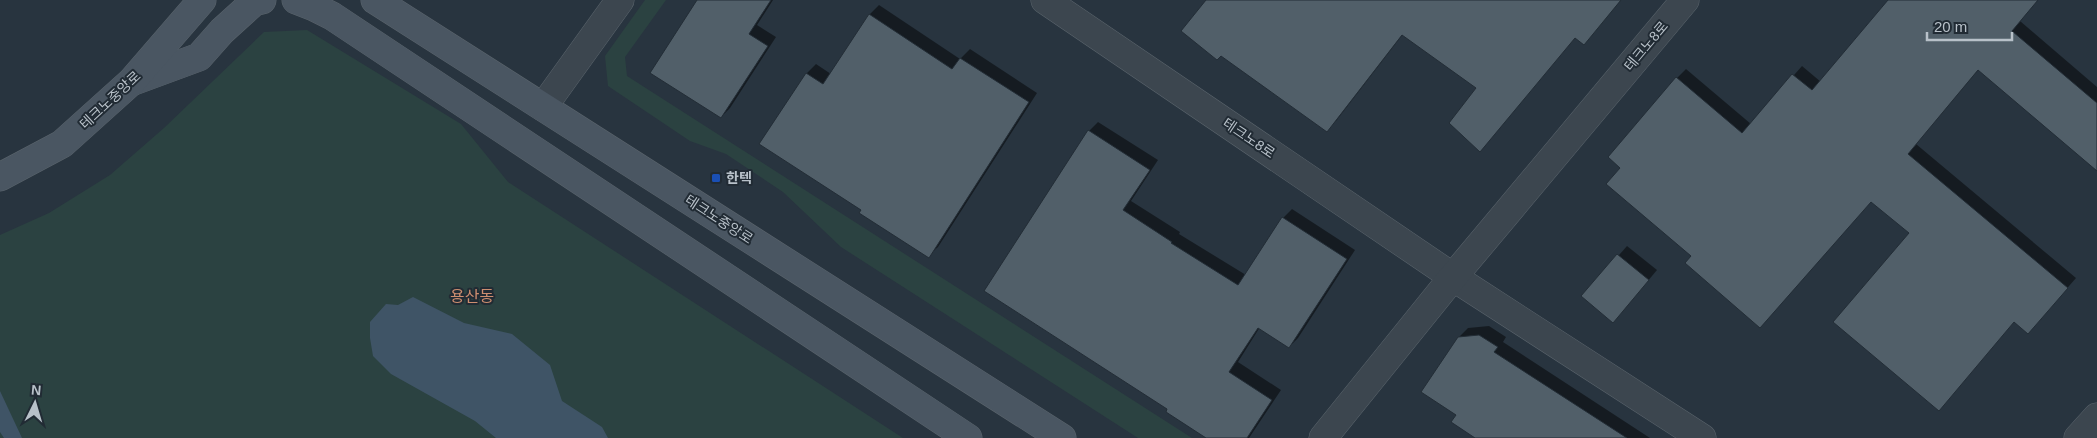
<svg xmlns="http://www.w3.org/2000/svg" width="2097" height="438" viewBox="0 0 2097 438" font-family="Helvetica,'Noto Sans KR',sans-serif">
<rect width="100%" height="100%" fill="#28343f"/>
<g fill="#2b4241">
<polygon points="645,0 666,0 625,57 627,76 1192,438 1138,438 841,247 783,192 726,154 690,141 608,86 605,56"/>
<polygon points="307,30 461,124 508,182 903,438 0,438 0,235 49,213 110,175 164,128 264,32"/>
</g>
<g fill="#3f5466">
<polygon points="413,297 464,323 512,334 550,365 562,401 602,427 608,438 496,438 475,421 391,374 373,356 370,338 370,322 386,304 398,305"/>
<polygon points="0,391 22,438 4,438 0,432"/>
</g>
<g fill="#0007">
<polygon points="698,0 773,0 757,25 776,37 730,108 721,117"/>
<polygon points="1208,0 1621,0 1584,44 1575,37 1478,87 1403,34 1336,121 1327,130"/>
<polygon points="1889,0 2038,0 2020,21 2097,87 2097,169 1979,69 1916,144 2076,278 2037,323 1910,233 1871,200 1693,256 1622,168 1677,78 1686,69 1751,124 1802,66 1821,82"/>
<polygon points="879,5 960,59 970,49 1037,93 938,247 928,256 863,210 761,143 807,73 816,64 831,74 870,14"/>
<polygon points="1098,122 1158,160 1131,201 1180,232 1179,234 1246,275 1283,218 1292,209 1355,250 1298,338 1289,347 1260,327 1238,362 1281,390 1249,438 1208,438 1169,409 1089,131"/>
<polygon points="1627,246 1657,270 1622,312 1583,296"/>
<polygon points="1489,326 1506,337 1503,342 1650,438 1478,438 1458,414 1459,337 1468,328"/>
</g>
<g fill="#515f69" stroke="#232d36">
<polygon points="697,0 771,0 749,34 768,46 721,118 650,73"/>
<polygon points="1206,0 1621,0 1584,45 1575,38 1480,152 1449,123 1476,88 1402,35 1327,132 1221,56 1217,60 1181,31"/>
<polygon points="1888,0 2038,0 2012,31 2097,103 2097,171 1978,70 1908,154 2068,288 2028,334 2014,322 1939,411 1833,322 1909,233 1871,202 1760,328 1685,263 1691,256 1606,184 1620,168 1608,157 1676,77 1742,133 1792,74 1812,90"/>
<polygon points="869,14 952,69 960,58 1029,102 929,258 859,213 861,210 759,144 806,73 823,84"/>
<polygon points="1088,130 1150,170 1123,210 1172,242 1171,243 1238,285 1282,217 1347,259 1289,348 1258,328 1229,372 1272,400 1247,438 1206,438 1166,412 1167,409 984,291"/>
<polygon points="1617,254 1649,280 1613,323 1581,296"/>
<polygon points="1479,335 1498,347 1494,352 1627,438 1475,438 1451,422 1456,415 1421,392 1458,337"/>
</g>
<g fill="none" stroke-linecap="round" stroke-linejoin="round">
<g stroke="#5a646c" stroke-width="29">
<g id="minor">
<polyline points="1045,0 1453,277 1702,438"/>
<polyline points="543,107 620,0"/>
<polyline points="1323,438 1453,277 1685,0"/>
<polyline points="2078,438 2097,417"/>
</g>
</g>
<g stroke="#5a646c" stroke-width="29">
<g id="secondary">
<polyline points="296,0 314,7 332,16 968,438"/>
<polyline points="375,0 1062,438"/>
<polyline points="134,81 199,57 222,31 254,2 262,0"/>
<polyline points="0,177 62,144 132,81 202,0"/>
</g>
</g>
<use href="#minor" stroke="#3c464f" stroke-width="28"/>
<use href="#secondary" stroke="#4a5662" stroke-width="28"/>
</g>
<rect fill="#1a4fb4" stroke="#212b34" stroke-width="2" x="711" y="173" width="10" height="10" rx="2.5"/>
<g text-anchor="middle" stroke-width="4" stroke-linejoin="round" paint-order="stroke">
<g font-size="14" fill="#b8c1c9" stroke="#212b34">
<text transform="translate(1646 46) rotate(-50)" y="5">테크노8로</text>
<text transform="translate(110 100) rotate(-43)" y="5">테크노중앙로</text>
<text transform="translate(1249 138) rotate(34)" y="5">테크노8로</text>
<text transform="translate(719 219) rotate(33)" y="5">테크노중앙로</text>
</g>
<g font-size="14" font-weight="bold" fill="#b8c1c9" stroke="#212b34" text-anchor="start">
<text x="726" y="183">한텍</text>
</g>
<g font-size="16" fill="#cd8e70" stroke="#212b34">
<text x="472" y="302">용산동</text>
</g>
</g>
<g transform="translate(35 403) rotate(5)" stroke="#212b34" stroke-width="4" paint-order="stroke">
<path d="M0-4L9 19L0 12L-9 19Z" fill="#b8c1c9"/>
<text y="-8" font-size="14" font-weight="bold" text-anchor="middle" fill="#b8c1c9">N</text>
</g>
<path d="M1927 32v8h85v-8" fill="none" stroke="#b8c1c9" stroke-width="2.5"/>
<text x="1934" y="32" font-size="15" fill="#b8c1c9" stroke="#212b34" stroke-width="4" paint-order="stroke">20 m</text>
</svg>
